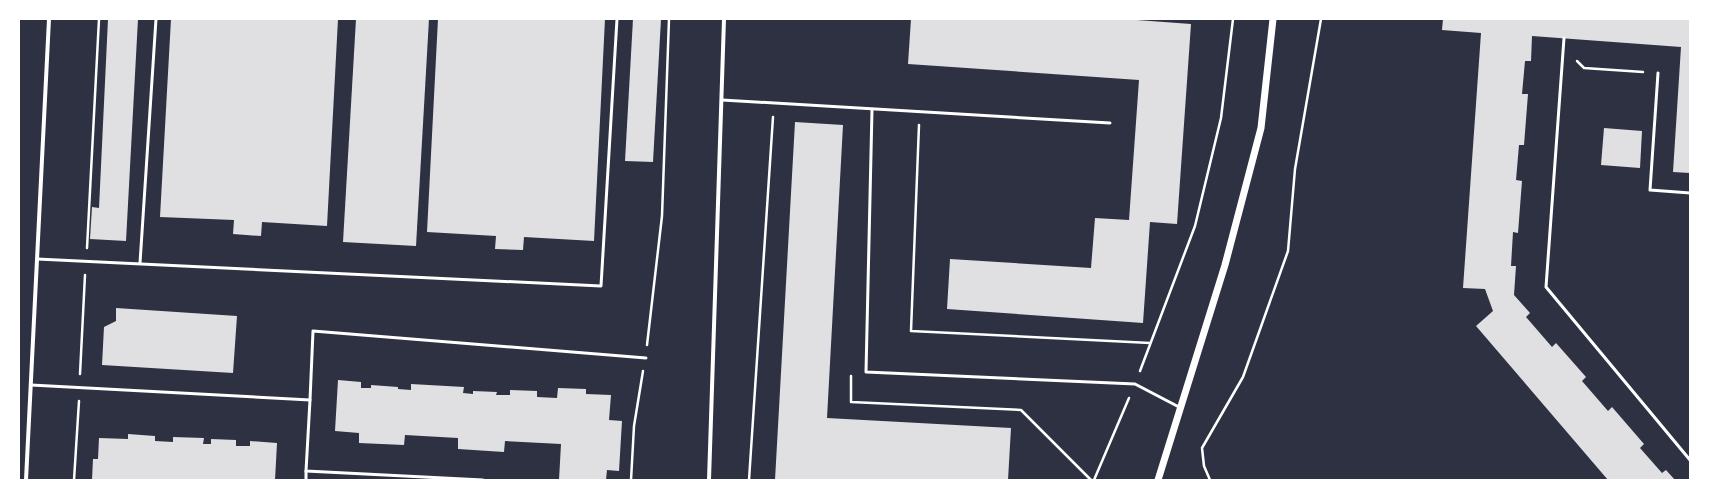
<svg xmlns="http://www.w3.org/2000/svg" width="1709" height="499" viewBox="0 0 1709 499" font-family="Montserrat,sans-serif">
<rect width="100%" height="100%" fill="#2d3142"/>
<g fill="#e0e0e3">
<polygon points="108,19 138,19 126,241 90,239 92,207 99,208"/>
<polygon points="171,19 338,19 327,226 262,222 261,236 233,234 234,220 160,217"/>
<polygon points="356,19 429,19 416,246 343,242"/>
<polygon points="438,19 605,19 594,241 524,237 523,250 495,249 496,236 427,232"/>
<polygon points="633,19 661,19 653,162 625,161"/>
<polygon points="911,19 1123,19 1191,24 1177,224 1150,222 1143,323 947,309 950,259 1091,268 1095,218 1129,220 1139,80 908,64"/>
<polygon points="1443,19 1690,19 1690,173 1673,172 1681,47 1532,36 1531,61 1525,61 1522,94 1528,94 1524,145 1519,145 1516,180 1522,181 1518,233 1513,232 1511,266 1516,266 1514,295 1530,313 1526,317 1552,347 1556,343 1586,377 1582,381 1608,411 1612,407 1644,444 1640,448 1662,473 1666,470 1675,480 1608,480 1476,326 1493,311 1485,289 1463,288 1481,33 1442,30"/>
<polygon points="795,122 843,125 827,418 1011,428 1008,480 775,480"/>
<polygon points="1604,128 1642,131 1640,168 1601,165"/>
<polygon points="116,308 237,316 233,373 102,365 104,327 116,321"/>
<polygon points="338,380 361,382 361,388 371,388 371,385 398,387 398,389 411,390 411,384 464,387 463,393 473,394 473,391 497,392 496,395 510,395 510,390 537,391 537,397 557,398 558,388 586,389 586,394 611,395 609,420 622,421 619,471 607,470 606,480 559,480 561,444 505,441 504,452 458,449 458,438 405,435 404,445 359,443 359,433 335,431"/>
<polygon points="128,434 155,436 155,441 173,442 173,437 204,438 203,444 211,444 211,439 236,440 236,446 250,446 250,441 277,443 275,480 92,480 93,459 98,459 99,438 128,439"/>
</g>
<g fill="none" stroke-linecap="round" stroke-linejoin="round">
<g stroke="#fff" stroke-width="2.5">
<polyline points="1577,61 1584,68 1643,72"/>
<polyline points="919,125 911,331 1150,343"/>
<polyline points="87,248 99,19"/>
<polyline points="647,345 662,216 669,19"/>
<polyline points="1140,371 1195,226 1221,118 1233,19"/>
<polyline points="80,374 85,275"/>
<polyline points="851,376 851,402 1021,410 1091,480"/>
<polyline points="74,480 79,401"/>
<polyline points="631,480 634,426 643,371"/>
<polyline points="749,480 773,117"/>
<polyline points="1094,480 1129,398"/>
<polyline points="1210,480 1204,466 1202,448 1243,377 1288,251 1295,169 1321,19"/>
</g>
<g stroke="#fff" stroke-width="3">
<polyline points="1564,38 1546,287 1690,460"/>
<polyline points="1658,73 1650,190 1690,193"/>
<polyline points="722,100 1110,123"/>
<polyline points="872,110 866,372 1135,384 1179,407"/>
<polyline points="37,259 601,286 617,19"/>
<polyline points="140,263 156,19"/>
<polyline points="31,385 310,400 313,331 646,358"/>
<polyline points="310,400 306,471 483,480"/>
<polyline points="306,480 306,471"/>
</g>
<g stroke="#fff" stroke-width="4">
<polyline points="26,480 49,19"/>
<polyline points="709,480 724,19"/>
</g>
<polyline stroke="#fff" stroke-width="7" points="1158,480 1225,265 1261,128 1273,19"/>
</g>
<rect width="1709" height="499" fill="none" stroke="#ffffff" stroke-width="40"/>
</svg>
